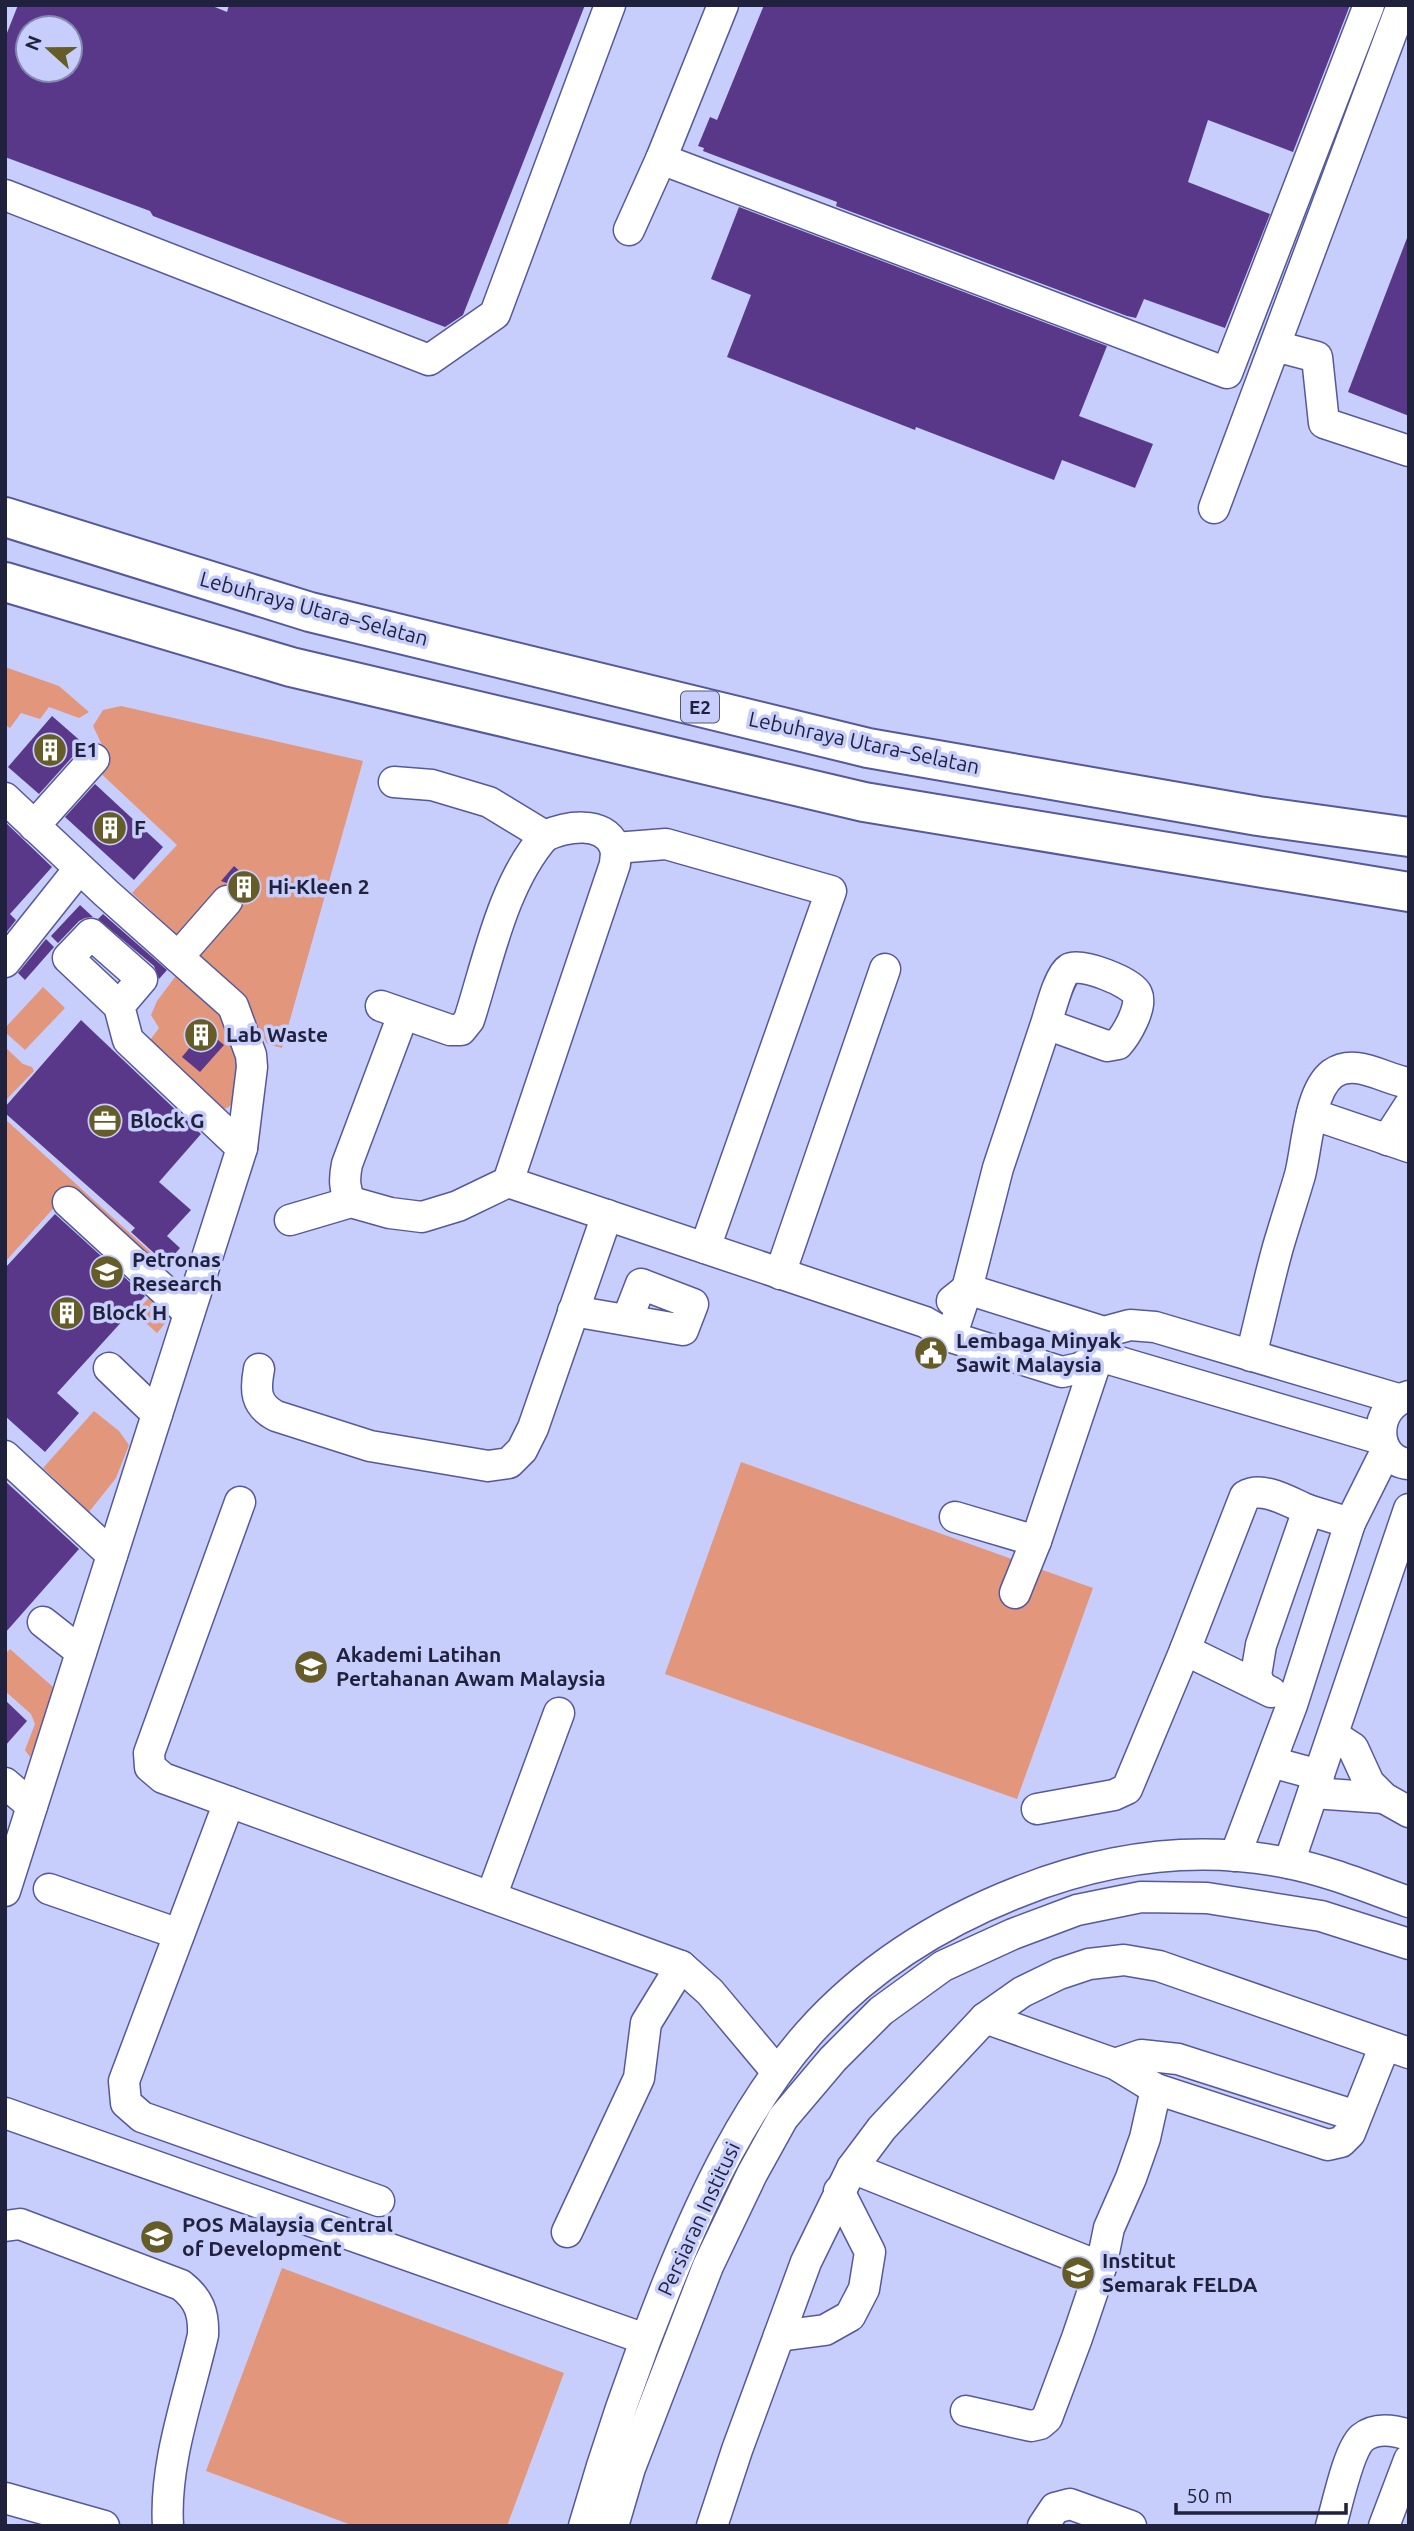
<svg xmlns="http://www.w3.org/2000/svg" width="1414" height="2531" viewBox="0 0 1414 2531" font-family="Ubuntu,sans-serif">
<rect width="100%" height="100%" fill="#c8cefb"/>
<g fill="#e2967c">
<polygon points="5,667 59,686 89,712 79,718 49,707 40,719 21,713 10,728 5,725"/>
<polygon points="121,706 363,761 282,1048 267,1044 244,997 132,893 177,845 94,767 103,747 93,726 103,710"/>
<polygon points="178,973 227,1018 242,1053 235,1102 227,1108 215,1111 144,1048 159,1028 151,1015 157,1001"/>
<polygon points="43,987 65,1008 25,1050 5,1032 5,1028"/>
<polygon points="5,1047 23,1064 32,1067 34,1071 5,1101"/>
<polygon points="5,1119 157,1258 140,1276 59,1202 5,1262"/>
<polygon points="155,1291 174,1308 168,1320 157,1333 135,1313"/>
<polygon points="94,1411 119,1431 129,1445 116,1478 89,1512 43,1468"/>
<polygon points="741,1462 1093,1588 1017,1799 665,1674"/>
<polygon points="10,1649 53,1687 51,1702 30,1757 25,1750 35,1724 31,1714 5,1691 5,1654"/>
<polygon points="282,2268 564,2373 507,2526 354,2526 206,2471"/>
</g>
<g fill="#59388a" fill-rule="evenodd">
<path d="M18 5H210L227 12 229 5H585L463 315 445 327 153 216 150 211 5 157V38ZM28 28H70V70H28Z"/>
<polygon points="764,5 1350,5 1293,152 1208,120 1188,182 1270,214 1225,328 1144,299 1136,318 1127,316 836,206 837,202 703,151 704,148 698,146 710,117 717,120"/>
<polygon points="739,207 1107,346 1079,416 1153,444 1135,488 1062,460 1054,480 916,427 915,430 727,357 751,295 711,279"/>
<polygon points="1407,238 1409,238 1409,416 1348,392"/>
<polygon points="52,716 84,744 39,794 8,767"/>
<polygon points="95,784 163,847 134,880 65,817"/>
<polygon points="5,822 52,867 10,914 16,920 5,934"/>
<polygon points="234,866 254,884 244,896 238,887 221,881"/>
<polygon points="80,905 93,917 85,918 79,921 58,943 51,936"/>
<polygon points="103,914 167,970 159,979 154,966 98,919"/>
<polygon points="46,939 54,947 25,980 18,973"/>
<polygon points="81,1020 201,1134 159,1182 191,1210 167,1236 180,1248 166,1264 131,1232 135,1228 5,1113 5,1107"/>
<polygon points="205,1029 224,1045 200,1072 182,1057"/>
<polygon points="55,1214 145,1296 57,1393 79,1413 45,1452 5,1416 5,1268"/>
<polygon points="5,1481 79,1549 5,1633"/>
<polygon points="5,1700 27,1721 5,1746"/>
</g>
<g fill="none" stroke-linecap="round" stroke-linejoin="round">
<g stroke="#55599b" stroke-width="33">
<g id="minor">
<polyline points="661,159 1227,373 1369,5"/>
<polyline points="5,195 429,360 495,314 610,5"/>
<polyline points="629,230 661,159 723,5"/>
<polyline points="1275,346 1317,357 1324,423 1409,451"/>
<polyline points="1214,508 1402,5"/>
<polyline points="5,798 106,893 233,1006 251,1055 252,1067 242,1148 5,1891"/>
<polyline points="34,826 94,759"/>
<polyline points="615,848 666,844 831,891 705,1248"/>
<polyline points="178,957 227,901"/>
<polyline points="5,962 79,869"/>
<polyline points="119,1006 142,979 91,934 68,958 119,1006 128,1040 242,1148"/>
<path d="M381 1006 450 1030H461L469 1020C488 961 503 883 545 836"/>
<polyline points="1312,1114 1409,1147"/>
<polyline points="1387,1140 1409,1106"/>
<polyline points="508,1182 925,1322 951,1337 1062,1372 1080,1368 1099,1356 1381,1439"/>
<polyline points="68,1202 189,1313"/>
<path d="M351 1202C344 1189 344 1179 347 1164L403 1015"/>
<path d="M290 1220 351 1202 390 1213 422 1217 458 1206 508 1182 615 864C615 860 617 852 615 847 604 819 565 827 545 836L489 802 432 785 394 782"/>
<polyline points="780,1274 885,969"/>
<polyline points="952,1301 967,1289 1104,1332 1130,1325 1155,1327 1398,1399"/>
<polyline points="573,1311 683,1330 693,1304 641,1284 627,1320"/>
<path d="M951 1337 967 1289 998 1168 1046 1024 1107 1046 1118 1044C1126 1035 1143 1007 1137 994 1132 982 1080 962 1069 969 1059 975 1050 1012 1046 1024"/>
<path d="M1251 1356C1260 1320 1268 1283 1278 1247 1285 1223 1293 1199 1300 1175 1307 1148 1309 1092 1332 1074 1356 1057 1385 1080 1409 1083"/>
<polyline points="109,1368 157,1414"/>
<path d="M259 1369C255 1390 255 1405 276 1416L370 1446 488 1466 509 1463 522 1450 533 1428 607 1215"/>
<path d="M1409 1396C1371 1406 1373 1461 1409 1464"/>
<polyline points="5,1456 112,1555"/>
<polyline points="240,1502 149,1753 150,1767 163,1778 681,1966 710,1992 777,2072"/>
<polyline points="955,1517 1036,1541"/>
<polyline points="1015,1593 1036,1541 1100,1350"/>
<polyline points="43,1622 81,1652"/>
<polyline points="1185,1650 1271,1692"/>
<polyline points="1260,1685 1256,1675 1261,1645 1308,1510 1350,1523"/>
<polyline points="1333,1735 1353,1748 1369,1783 1384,1798 1409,1812"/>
<polyline points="1271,1762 1319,1775"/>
<polyline points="5,1783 32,1806"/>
<polyline points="1313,1793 1384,1798"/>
<polyline points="229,1802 124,2081 126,2103 142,2117 379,2201"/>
<path d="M1037 1809 1114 1795 1127 1789 1185 1650 1245 1496C1263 1485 1291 1503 1308 1510"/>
<polyline points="1235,1856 1292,1705 1350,1523 1386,1451"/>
<polyline points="1289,1863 1409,1509"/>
<polyline points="49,1889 179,1934"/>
<polyline points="491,1897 559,1713"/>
<polyline points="985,2018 1115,2064 1156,2089 1328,2145 1341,2142 1350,2133 1385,2045"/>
<polyline points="1115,2064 1141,2055 1178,2059 1356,2116"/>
<polyline points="5,2113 645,2339"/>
<polyline points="852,2168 1101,2267 1077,2338 1047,2418 1040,2424 1031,2426 966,2411"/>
<path d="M5 2226 20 2224 181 2285C199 2299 204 2313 203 2335 189 2396 164 2463 168 2526"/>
<polyline points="567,2232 639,2078 646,2023 681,1966"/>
<polyline points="1101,2267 1109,2228 1131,2178 1145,2138 1156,2089"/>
<polyline points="779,2336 825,2330 850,2316 864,2289 870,2252 839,2191"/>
<polyline points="5,2498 104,2526"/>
<path d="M584 2526C608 2442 636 2361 669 2280 704 2194 746 2105 808 2034 866 1969 941 1922 1021 1891 1107 1857 1197 1845 1288 1863 1329 1871 1369 1888 1409 1902"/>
<polyline points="613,2526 630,2468 708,2266 752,2174 783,2118 833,2059 881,2011 943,1966 1013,1934 1077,1910 1141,1897 1207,1898 1321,1916 1409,1944"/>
<polyline points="712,2526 737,2450 806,2262 852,2168 882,2128 985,2018 1022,1992 1059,1974 1089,1964 1124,1960 1159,1966 1409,2053"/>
<polyline points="1043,2526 1055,2508 1070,2504 1131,2526"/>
<path d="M1331 2526C1337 2506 1348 2451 1362 2438 1375 2427 1394 2430 1409 2435"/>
<polyline points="1384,2526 1409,2460"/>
</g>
</g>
<g stroke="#55599b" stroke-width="42">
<g id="highway">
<polyline points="5,517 310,612 868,748 1258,816 1409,837"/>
<polyline points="5,582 291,667 864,802 1409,892"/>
</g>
</g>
<use href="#minor" stroke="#fff" stroke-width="30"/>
<use href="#highway" stroke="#fff" stroke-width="38"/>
</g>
<defs>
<g id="building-disc" transform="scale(1.75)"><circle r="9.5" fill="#655c28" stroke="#c8cefb"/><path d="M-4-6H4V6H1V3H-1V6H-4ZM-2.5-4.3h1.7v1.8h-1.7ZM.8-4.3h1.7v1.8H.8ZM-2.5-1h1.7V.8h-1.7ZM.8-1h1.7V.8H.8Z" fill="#fff"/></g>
<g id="office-disc" transform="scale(1.75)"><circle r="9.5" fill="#655c28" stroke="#c8cefb"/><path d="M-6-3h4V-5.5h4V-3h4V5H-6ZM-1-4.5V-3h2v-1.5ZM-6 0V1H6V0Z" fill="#fff"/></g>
<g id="university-disc" transform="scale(1.75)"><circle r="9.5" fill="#655c28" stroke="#c8cefb"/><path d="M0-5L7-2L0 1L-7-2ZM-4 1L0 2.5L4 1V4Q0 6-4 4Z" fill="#fff"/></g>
<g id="civic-disc" transform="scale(1.75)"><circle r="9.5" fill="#655c28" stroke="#c8cefb"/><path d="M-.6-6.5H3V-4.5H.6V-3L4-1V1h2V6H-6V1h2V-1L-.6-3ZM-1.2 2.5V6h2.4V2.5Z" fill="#fff"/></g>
</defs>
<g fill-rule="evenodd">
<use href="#building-disc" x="50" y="750"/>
<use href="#building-disc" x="110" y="828"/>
<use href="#building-disc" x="244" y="887"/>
<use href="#building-disc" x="201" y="1035"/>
<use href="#office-disc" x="105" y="1121"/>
<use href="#university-disc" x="107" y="1272"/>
<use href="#building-disc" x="67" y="1313"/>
<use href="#civic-disc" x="931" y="1353"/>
<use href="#university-disc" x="311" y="1667"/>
<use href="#university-disc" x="157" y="2237"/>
<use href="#university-disc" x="1078" y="2273"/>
</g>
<g text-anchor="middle" stroke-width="7" stroke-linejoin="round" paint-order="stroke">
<rect fill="#c8cefb" stroke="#525576" stroke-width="2" x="681" y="691.5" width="38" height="31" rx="5"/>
<g font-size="19" font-weight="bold" fill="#1f213d">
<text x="700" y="714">E2</text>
</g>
<g font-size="21" fill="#1f213d" stroke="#c8cefb">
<text transform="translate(314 609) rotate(15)" y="7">Lebuhraya Utara–Selatan</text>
<text transform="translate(864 743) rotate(12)" y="7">Lebuhraya Utara–Selatan</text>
<text transform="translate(699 2219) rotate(-65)" y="7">Persiaran Institusi</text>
</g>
<g font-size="21" font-weight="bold" fill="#1f213d" stroke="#c8cefb" text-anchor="start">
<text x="74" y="757">E1</text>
<text x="134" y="835">F</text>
<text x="268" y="894">Hi-Kleen 2</text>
<text x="226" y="1042">Lab Waste</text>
<text x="130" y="1128">Block G</text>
<text x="132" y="1267">Petronas<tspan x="132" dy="24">Research</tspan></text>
<text x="92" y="1320">Block H</text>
<text x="956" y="1348">Lembaga Minyak<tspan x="956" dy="24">Sawit Malaysia</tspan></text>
<text x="336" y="1662">Akademi Latihan<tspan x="336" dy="24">Pertahanan Awam Malaysia</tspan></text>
<text x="182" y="2232">POS Malaysia Central<tspan x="182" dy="24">of Development</tspan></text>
<text x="1102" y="2268">Institut<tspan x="1102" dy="24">Semarak FELDA</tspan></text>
</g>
</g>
<rect width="1414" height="2531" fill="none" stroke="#1f213d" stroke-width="14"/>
<g transform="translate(49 49) rotate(291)"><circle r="33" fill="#c8cefb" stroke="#8489af" stroke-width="2"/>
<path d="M0-5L12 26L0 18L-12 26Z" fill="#655c28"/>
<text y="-10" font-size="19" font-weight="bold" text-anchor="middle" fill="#1f213d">N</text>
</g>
<path d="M1176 2503v10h170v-10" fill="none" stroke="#1f213d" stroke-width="3.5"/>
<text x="1186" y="2503" font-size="21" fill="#1f213d" stroke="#c8cefb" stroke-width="5" paint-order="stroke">50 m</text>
</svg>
